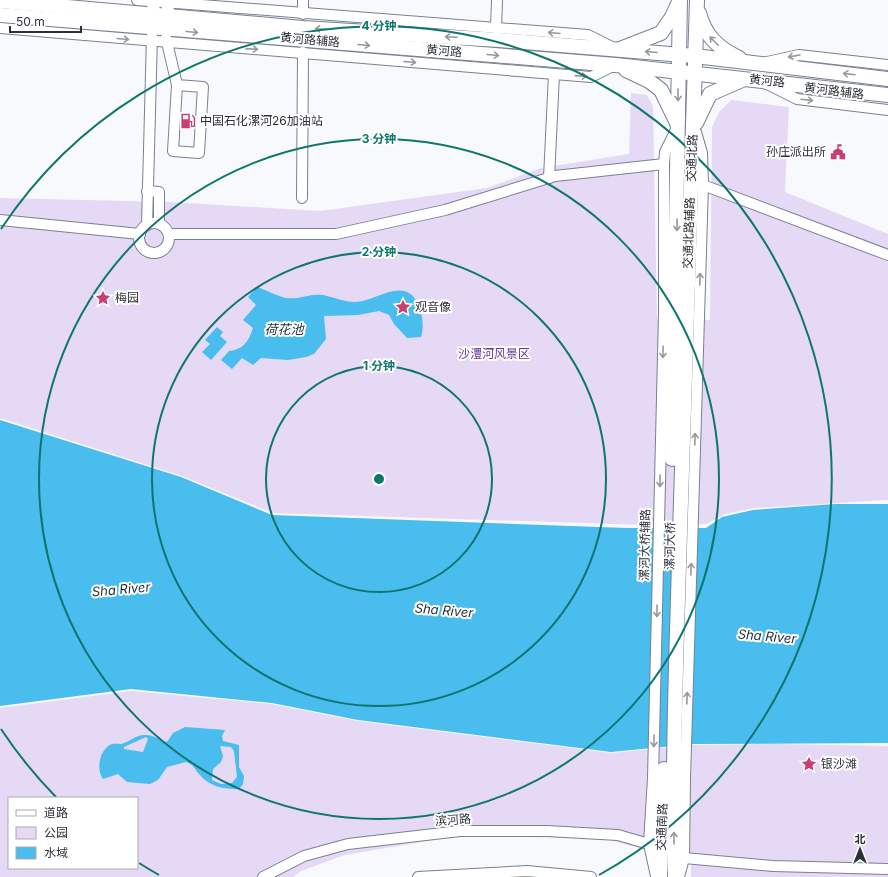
<svg xmlns="http://www.w3.org/2000/svg" width="888" height="877" viewBox="0 0 888 877" font-family="Inter,'Noto Sans SC',sans-serif">
<rect width="100%" height="100%" fill="#f7f9fd"/>
<g fill="#e5d9f6" fill-rule="evenodd">
<polygon points="631,93 647,95 653,106 657,319 710,320 712,127 719,112 731,100 789,107 785,192 888,234 888,500 754,508 725,514 706,524 677,526 273,513 182,476 0,418 0,198 171,202 320,211 487,188 541,168 629,154"/>
<path d="M131 691 271 704 357 721 611 753 695 745 774 744 888 746V877H691V853L642 849 603 838 457 836 345 855 301 871 293 877H0V708ZM9 798H137V868H9Z"/>
</g>
<g fill="#48bdee" fill-rule="evenodd">
<path d="M257 287C266 290 277 296 286 298 298 300 310 293 323 295 333 297 344 302 355 302 376 302 407 273 419 307 423 317 424 328 421 337L407 338 394 324 389 315 379 311 358 315 324 316 326 339 314 354 306 357 288 360 261 358 253 365 242 358 232 369 221 360 229 351C243 350 249 341 253 328L243 320 256 305 248 297Z"/>
<polygon points="217,327 223,332 220,336 227,342 211,360 202,352 210,344 205,340"/>
<polygon points="0,420 181,477 272,515 627,528 706,528 722,517 753,510 835,504 888,504 888,743 694,744 611,752 358,720 272,703 131,689 0,706"/>
<path d="M185 727 225 730 222 736 223 741 239 745V767L244 776 243 784 239 789C223 789 210 787 199 774 194 768 194 765 186 762L167 767 158 780 150 784 127 782 118 774 103 779C96 770 99 749 112 744 116 743 121 745 124 743 131 741 136 735 144 735 153 734 159 740 167 742L173 733ZM146 737 148 739 143 752 124 749V747ZM220 746 231 747 234 751 237 777 232 783 221 784 212 780 213 769 221 762 223 756Z"/>
</g>
<g fill="none" stroke-linecap="round" stroke-linejoin="round">
<g stroke="#798091" stroke-width="12">
<g id="minor">
<polyline points="137,0 588,35 612,47"/>
<polyline points="303,14 303,0"/>
<polyline points="0,28 591,77 615,65"/>
<polyline points="496,28 497,0"/>
<polyline points="166,38 177,85 173,151 199,153 203,87 177,85"/>
<polyline points="767,62 799,55 888,65"/>
<polyline points="767,84 797,99 888,110"/>
<polyline points="549,178 554,74"/>
<polyline points="703,185 888,255"/>
<polyline points="147,191 159,192 159,224"/>
<polyline points="302,198 303,52"/>
<polyline points="0,220 140,234"/>
<circle cx="154" cy="238" r="15"/>
<polyline points="147,225 152,36"/>
<polyline points="169,234 336,234 445,210 555,176 664,164"/>
<polyline points="684,858 773,866 888,869"/>
<polyline points="656,876 649,844 653,778 664,313 664,164 665,152 676,130"/>
<polyline points="263,877 304,856 348,844 460,831 547,831 618,835 649,844"/>
<polyline points="418,877 527,871 591,877"/>
<polyline points="679,877 684,858 685,779 703,185 702,153 696,132"/>
</g>
</g>
<g stroke="#798091" stroke-width="14">
<g id="tertiary">
<polyline points="152,23 154,0"/>
<polyline points="167,24 168,0"/>
</g>
</g>
<g stroke="#798091" stroke-width="16">
<g id="secondary">
<polyline points="0,1 303,28 499,40 695,56 888,79"/>
<path d="M699 13C705 36 718 48 739 58"/>
<polyline points="0,15 616,65 888,95"/>
<polyline points="620,49 661,33 672,17 678,4"/>
<polyline points="626,70 649,81 661,90 677,123"/>
<polyline points="696,123 710,94 742,80"/>
<polyline points="672,459 680,0"/>
<polyline points="660,877 664,769"/>
<path d="M675 877C672 773 676 668 679 564 684 376 692 188 697 0"/>
</g>
</g>
<use href="#minor" stroke="#fff" stroke-width="10"/>
<use href="#tertiary" stroke="#fff" stroke-width="12"/>
<use href="#secondary" stroke="#fff" stroke-width="14"/>
</g>
<defs><path id="oneway-shaft" d="M-6 0H5M1.5-3L5.5 0L1.5 3" fill="none" stroke-width="1.6" stroke-linecap="round" stroke-linejoin="round"/></defs>
<g stroke="#96989b">
<use href="#oneway-shaft" transform="translate(321 29) rotate(-177)"/>
<use href="#oneway-shaft" transform="translate(192 32) rotate(5)"/>
<use href="#oneway-shaft" transform="translate(554 33) rotate(-175)"/>
<use href="#oneway-shaft" transform="translate(451 37) rotate(-177)"/>
<use href="#oneway-shaft" transform="translate(123 39) rotate(5)"/>
<use href="#oneway-shaft" transform="translate(714 41) rotate(-135)"/>
<use href="#oneway-shaft" transform="translate(364 45) rotate(5)"/>
<use href="#oneway-shaft" transform="translate(252 49) rotate(4)"/>
<use href="#oneway-shaft" transform="translate(651 52) rotate(-175)"/>
<use href="#oneway-shaft" transform="translate(493 55) rotate(5)"/>
<use href="#oneway-shaft" transform="translate(794 56) rotate(170)"/>
<use href="#oneway-shaft" transform="translate(410 62) rotate(5)"/>
<use href="#oneway-shaft" transform="translate(849 74) rotate(-173)"/>
<use href="#oneway-shaft" transform="translate(581 76) rotate(4)"/>
<use href="#oneway-shaft" transform="translate(678 95) rotate(89)"/>
<use href="#oneway-shaft" transform="translate(807 100) rotate(7)"/>
<use href="#oneway-shaft" transform="translate(677 225) rotate(91)"/>
<use href="#oneway-shaft" transform="translate(700 279) rotate(-88)"/>
<use href="#oneway-shaft" transform="translate(663 352) rotate(91)"/>
<use href="#oneway-shaft" transform="translate(695 439) rotate(-88)"/>
<use href="#oneway-shaft" transform="translate(660 481) rotate(91)"/>
<use href="#oneway-shaft" transform="translate(691 569) rotate(-88)"/>
<use href="#oneway-shaft" transform="translate(657 611) rotate(91)"/>
<use href="#oneway-shaft" transform="translate(687 698) rotate(-88)"/>
<use href="#oneway-shaft" transform="translate(654 741) rotate(91)"/>
<use href="#oneway-shaft" transform="translate(674 838) rotate(-91)"/>
</g>
<g fill="none" stroke="#0f766e" stroke-width="2">
<circle cx="379" cy="479" r="113"/>
<circle cx="379" cy="479" r="227"/>
<circle cx="379" cy="479" r="340"/>
<path d="M159 875A453 453 0 0 1 139 863M56 797A453 453 0 0 1 1 729M1 229A453 453 0 1 1 599 875"/>
</g>
<defs>
<g id="fuel-bare" transform="scale(1.2)"><path d="M-5.5-6h7V0h2V4h1.3V-2.5L3-4.5l.8-.8L6-3V5H2.5V1h-1V6h-7ZM-4.2-4.7v3.2H.2V-4.7Z" fill="#ca3e72" stroke="#fff" stroke-width="2.5" paint-order="stroke"/></g>
<g id="civic-bare" transform="scale(1.2)"><path d="M-.6-6.5H3V-4.5H.6V-3L4-1V1h2V6H-6V1h2V-1L-.6-3ZM-1.2 2.5V6h2.4V2.5Z" fill="#ca3e72" stroke="#fff" stroke-width="2.5" paint-order="stroke"/></g>
<g id="sight-bare" transform="scale(1.2)"><path d="M0-6L1.8-2.2L6-1.7L2.9 1.2L3.7 5.4L0 3.3L-3.7 5.4L-2.9 1.2L-6-1.7L-1.8-2.2Z" fill="#ca3e72" stroke="#fff" stroke-width="2.5" paint-order="stroke"/></g>
</defs>
<g fill-rule="evenodd">
<use href="#fuel-bare" x="188" y="121"/>
<use href="#civic-bare" x="838" y="152"/>
<use href="#sight-bare" x="103" y="298"/>
<use href="#sight-bare" x="403" y="307"/>
<use href="#sight-bare" x="809" y="764"/>
</g>
<g text-anchor="middle" stroke-width="4" stroke-linejoin="round" paint-order="stroke">
<g font-size="12" fill="#2d3037" stroke="#fff">
<text transform="translate(310 40) rotate(5)" y="4">黄河路辅路</text>
<text transform="translate(444 51) rotate(5)" y="4">黄河路</text>
<text transform="translate(767 81) rotate(6)" y="4">黄河路</text>
<text transform="translate(834 91) rotate(7)" y="4">黄河路辅路</text>
<text transform="translate(692 158) rotate(-88)" y="4">交通北路</text>
<text transform="translate(689 233) rotate(-88)" y="4">交通北路辅路</text>
<text transform="translate(645 545) rotate(-89)" y="4">漯河大桥辅路</text>
<text transform="translate(670 546) rotate(-89)" y="4">漯河大桥</text>
<text transform="translate(453 820) rotate(-4)" y="4">滨河路</text>
<text transform="translate(662 827) rotate(-88)" y="4">交通南路</text>
</g>
<g font-size="12" fill="#2d3037" stroke="#fff" text-anchor="start">
<text x="200" y="125">中国石化漯河26加油站</text>
<text x="826" y="156" text-anchor="end">孙庄派出所</text>
<text x="115" y="302">梅园</text>
<text x="415" y="311">观音像</text>
<text x="821" y="768">银沙滩</text>
</g>
<g font-size="12" fill="#683495" stroke="#fff">
<text x="494" y="358">沙澧河风景区</text>
</g>
<g font-size="13" font-style="italic" fill="#1a2e38" stroke="#fff">
<text x="284" y="334">荷花池</text>
<text transform="translate(121 589) rotate(-5)" y="5">Sha River</text>
<text transform="translate(444 610) rotate(5)" y="5">Sha River</text>
<text transform="translate(767 636) rotate(5)" y="5">Sha River</text>
</g>
</g>
<circle cx="379" cy="479" r="6" fill="#0f766e" stroke="#fff" stroke-width="2"/>
<g font-size="12" text-anchor="middle" font-weight="bold" fill="#0f766e" stroke="#fff" stroke-width="4" stroke-linejoin="round" paint-order="stroke">
<text x="379" y="30">4 分钟</text>
<text x="379" y="143">3 分钟</text>
<text x="379" y="256">2 分钟</text>
<text x="379" y="370">1 分钟</text>
</g>
<rect x="8" y="797" width="130" height="72" fill="#ffffff" stroke="#abacaf"/>
<rect x="16" y="810" width="20" height="6" fill="#ffffff" stroke="#abacaf"/>
<text x="44" y="817" font-size="12" fill="#2d3037">道路</text>
<rect x="16" y="827" width="20" height="12" fill="#e5d9f6" stroke="#abacaf"/>
<text x="44" y="837" font-size="12" fill="#2d3037">公园</text>
<rect x="16" y="847" width="20" height="12" fill="#48bdee" stroke="#abacaf"/>
<text x="44" y="857" font-size="12" fill="#2d3037">水域</text>
<g transform="translate(860 849)" stroke="#ffffff" stroke-width="3" paint-order="stroke">
<path d="M0-3L7 15L0 10L-7 15Z" fill="#2d3037"/>
<text y="-6" font-size="11" font-weight="bold" text-anchor="middle" fill="#2d3037">北</text>
</g>
<path d="M10 26v6h71v-6" fill="none" stroke="#2d3037" stroke-width="2"/>
<text x="16" y="26" font-size="12" fill="#2d3037" stroke="#ffffff" stroke-width="3" paint-order="stroke">50 m</text>
</svg>
